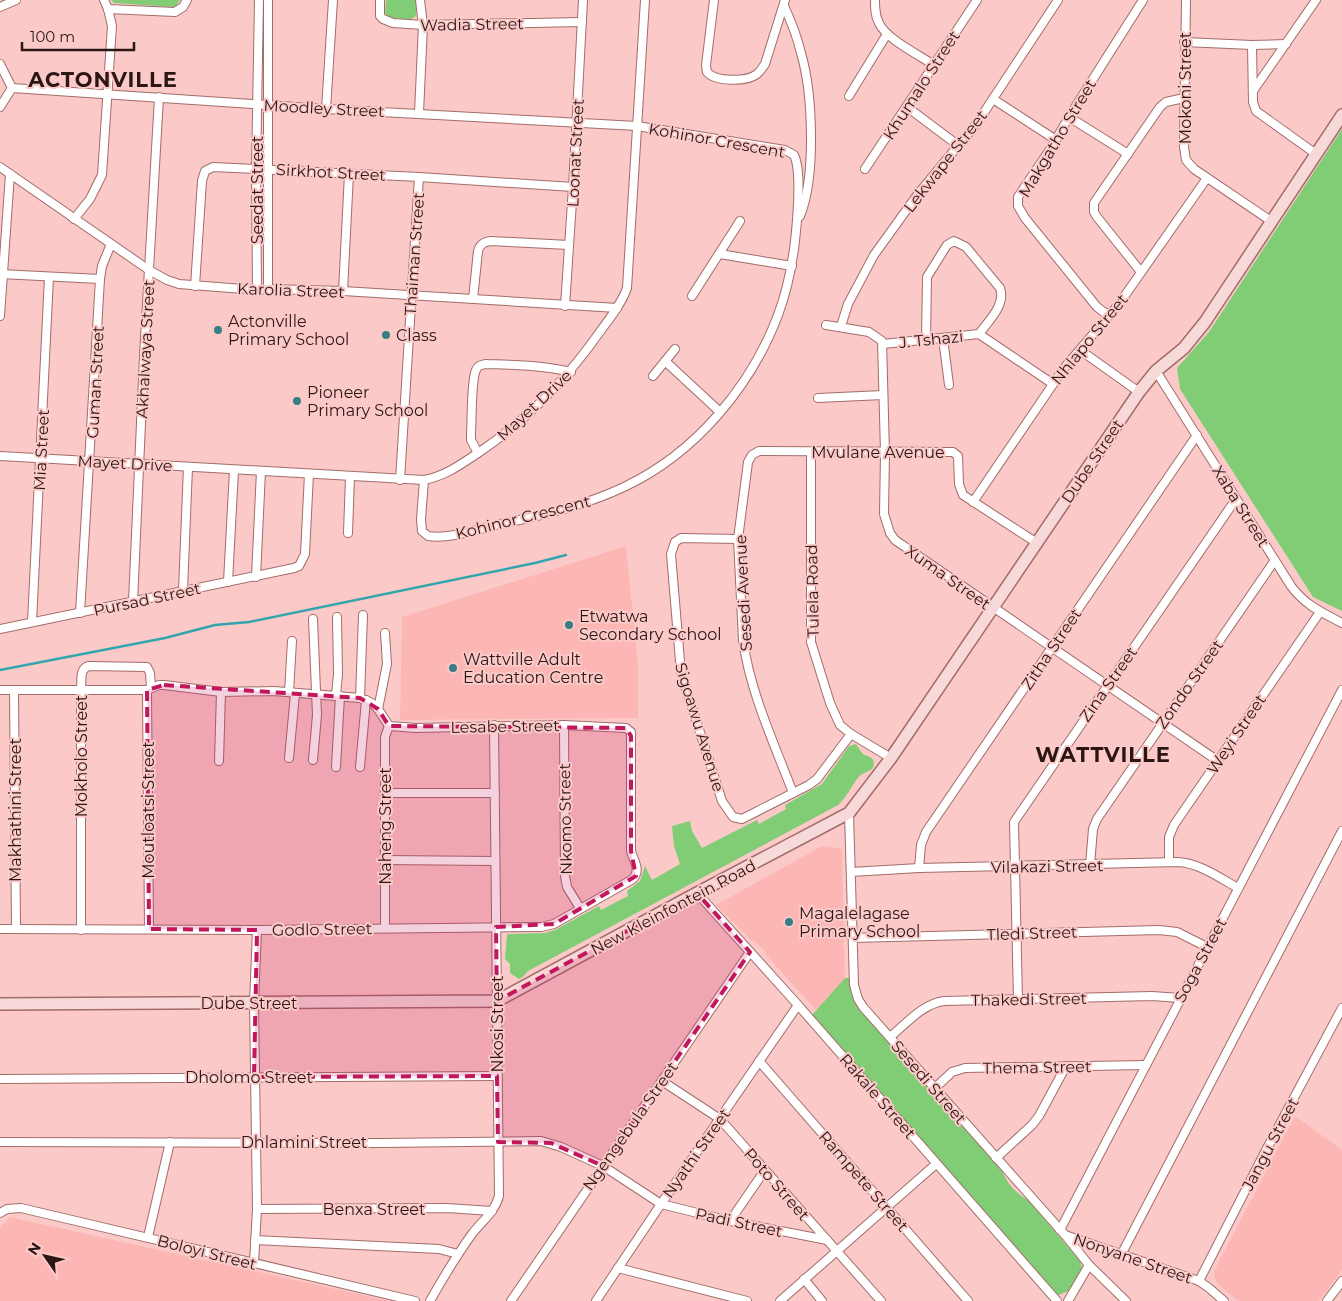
<svg xmlns="http://www.w3.org/2000/svg" width="1342" height="1301" viewBox="0 0 1342 1301" font-family="Montserrat,sans-serif">
<rect width="100%" height="100%" fill="#fbcac8"/>
<g fill="#fcb7b5">
<polygon points="626,546 638,665 638,718 400,720 402,617"/>
<polygon points="822,846 842,849 845,978 817,1009 815,1009 766,955 766,952 754,941 751,940 716,905"/>
<polygon points="1295,1116 1342,1150 1342,1270 1319,1301 1238,1301 1219,1285 1215,1279 1214,1271"/>
<polygon points="10,1217 390,1301 0,1301 0,1228"/>
</g>
<g fill="#81cd75">
<polygon points="111,0 180,0 176,6 173,7 114,3"/>
<path d="M386 0H416C420 25 409 19 390 18L385 13Z"/>
<polygon points="1342,129 1342,611 1313,597 1180,389 1177,368 1209,332"/>
<path d="M856 744C858 747 861 752 863 754 866 756 871 756 873 760 877 770 867 771 862 774 856 777 847 798 838 805L528 971 524 976 519 979 510 973V964L505 959 507 934 545 933 555 930 599 906 601 910 628 896 627 891 640 881 645 866 652 880 680 864 674 846 672 826 690 821 692 831 702 848 757 820 759 824 786 809 785 805 822 784 849 746Z"/>
<path d="M845 978H850C849 989 852 998 857 1007L1002 1171C1008 1184 1015 1193 1028 1200L1080 1261 1082 1267 1081 1271 1068 1291 1059 1295 1054 1292 812 1015Z"/>
</g>
<g fill="none" stroke-linecap="round" stroke-linejoin="round">
<polyline stroke="#33a5ac" stroke-width="2.5" points="0,670 165,638 215,625 249,622 535,563 566,555"/>
<g stroke="#a26c6a" stroke-width="10">
<g id="street">
<polyline points="268,0 268,289"/>
<polyline points="380,0 380,16 383,19 393,23 423,25 582,22"/>
<path d="M714 0 706 65 707 72C715 82 747 82 757 74 760 72 762 68 765 64L785 0"/>
<path d="M875 0C875 8 875 16 879 23 886 39 919 55 934 65"/>
<polyline points="1186,0 1184,147 1186,160 1194,169 1271,221"/>
<path d="M784 6C791 21 797 36 801 53 813 94 816 177 800 216"/>
<polyline points="0,7 16,0"/>
<polyline points="108,9 175,12 183,7 187,0"/>
<polyline points="1184,42 1252,45 1286,44"/>
<polyline points="1252,45 1253,102 1256,111 1316,154"/>
<polyline points="0,64 12,88 0,107"/>
<path d="M12 88 326 109 637 126 785 150 794 155C802 171 797 223 795 241 792 267 787 291 778 315 751 387 695 453 626 486 589 504 550 514 510 522 485 526 453 540 428 536L422 531 421 519 424 480"/>
<polyline points="1253,91 1316,0"/>
<polyline points="849,96 887,34"/>
<polyline points="993,99 1056,140"/>
<polyline points="907,107 959,146"/>
<polyline points="326,109 333,0"/>
<polyline points="419,113 423,25 420,0"/>
<polyline points="1069,117 1128,154"/>
<polyline points="0,167 149,270 167,280 179,284 257,290 268,289 343,291 617,308"/>
<polyline points="865,169 977,0"/>
<polyline points="74,219 90,199 102,175 112,26 108,9 104,0"/>
<polyline points="720,254 792,266"/>
<polyline points="1141,272 1097,217 1094,212 1094,203 1160,107 1166,102 1184,98"/>
<polyline points="0,274 100,279"/>
<polyline points="195,286 202,181 205,171 213,167 419,177 573,187"/>
<polyline points="257,290 256,169 259,0"/>
<polyline points="343,291 349,174"/>
<polyline points="692,296 740,221"/>
<path d="M473 299 478 251C480 244 484 242 491 241L569 245"/>
<polyline points="565,306 573,187 583,0"/>
<polyline points="1110,313 1105,313 1097,307 1025,218 1018,206 1018,197 1051,148 1069,117 1143,0"/>
<polyline points="0,316 10,174"/>
<polyline points="826,325 869,332 882,341 885,453 884,514 890,533 895,540 1218,761"/>
<polyline points="841,326 848,304 874,255 918,194 977,123 1058,0"/>
<polyline points="943,338 949,385"/>
<path d="M926 340 927 277 947 245 954 241 966 247 1000 288C1006 305 989 320 979 334"/>
<polyline points="883,344 979,334 1053,384"/>
<polyline points="1080,350 1139,392"/>
<polyline points="665,361 720,412"/>
<path d="M1156 371 1291 586C1305 605 1321 612 1342 623"/>
<polyline points="653,376 675,349"/>
<polyline points="818,398 883,395"/>
<polyline points="811,452 811,642 830,703 840,725 851,734 891,758"/>
<path d="M478 453 471 440V433C472 420 471 380 476 370 478 365 481 365 486 364 514 365 543 365 571 372"/>
<path d="M0 456 424 480C445 476 460 465 478 453 526 421 566 380 599 333 609 319 621 305 627 288L645 0"/>
<polyline points="400,480 419,177"/>
<polyline points="973,502 1064,368 1119,304 1207,178"/>
<polyline points="348,533 350,477"/>
<polyline points="738,539 681,538 675,542 671,554 681,673 722,801 733,817 742,819 809,785 817,779 851,734"/>
<polyline points="256,577 261,471"/>
<polyline points="228,582 234,470"/>
<polyline points="183,590 188,467"/>
<polyline points="133,602 144,356 159,97"/>
<polyline points="80,613 100,279 102,266 111,244"/>
<polyline points="32,622 49,277"/>
<polyline points="0,629 294,568 299,566 305,554 309,474"/>
<polyline points="0,690 147,690 159,685 164,685 221,692 274,691 360,698 372,703 378,709 389,726"/>
<polyline points="14,690 16,929"/>
<polyline points="147,690 149,929"/>
<polyline points="289,692 292,641"/>
<polyline points="336,695 338,674 337,617"/>
<polyline points="360,698 363,615"/>
<polyline points="378,709 387,664 385,633"/>
<polyline points="564,725 565,876 567,887 580,908"/>
<polyline points="289,758 295,694"/>
<polyline points="313,760 317,715 313,619"/>
<polyline points="219,761 221,692"/>
<polyline points="336,767 340,696"/>
<polyline points="360,767 366,700"/>
<polyline points="386,793 495,793"/>
<path d="M793 793C774 743 750 692 743 640L738 539 748 462 752 455 759 451 953 452 958 456 959 484 963 495 1037 543"/>
<polyline points="849,813 854,985 858,999 863,1007 1065,1235 1089,1265 1126,1301"/>
<polyline points="384,860 495,861"/>
<polyline points="1169,862 1169,837 1174,825 1320,612"/>
<polyline points="1090,865 1093,829 1097,819 1275,560"/>
<polyline points="919,868 921,845 926,832 1197,435"/>
<path d="M851 872 919 868 1178 862C1199 863 1220 878 1238 888"/>
<polyline points="697,893 798,1005 1057,1301"/>
<polyline points="385,928 385,737 389,726"/>
<path d="M0 929 257 930 541 927 554 924 633 879C641 869 634 862 631 851V732L626 728 564 725 416 728 389 726"/>
<path d="M81 930V690C82 681 79 668 89 666L147 667 150 673 151 688"/>
<polyline points="853,938 1159,930 1177,932 1207,947"/>
<polyline points="1018,1000 1014,822 1236,499"/>
<path d="M890 1037C906 1024 922 1004 944 1001L1152 996 1180 998"/>
<polyline points="759,1061 968,1301"/>
<polyline points="0,1079 497,1076"/>
<polyline points="662,1081 720,1119 881,1301"/>
<polyline points="935,1088 952,1072 965,1068 1146,1065"/>
<polyline points="0,1142 380,1143 541,1141 561,1147 603,1166 661,1204 730,1221 827,1240"/>
<polyline points="996,1158 1032,1125 1039,1116 1066,1066"/>
<polyline points="257,1209 447,1208 492,1211"/>
<polyline points="0,1213 7,1209 21,1208 415,1301"/>
<polyline points="730,1221 765,1170"/>
<polyline points="1060,1230 1342,690"/>
<polyline points="1065,1235 1199,1281 1209,1288 1224,1301"/>
<polyline points="148,1237 170,1142"/>
<polyline points="255,1240 439,1249 458,1254"/>
<polyline points="1121,1255 1342,831"/>
<polyline points="254,1263 257,1209 254,1003 257,930"/>
<polyline points="618,1268 747,1301"/>
<polyline points="804,1279 822,1301"/>
<polyline points="1199,1281 1265,1152 1342,1008"/>
<path d="M430 1301C443 1278 456 1256 472 1234 481 1222 495 1212 499 1196L494 725"/>
<polyline points="511,1301 750,952"/>
<polyline points="596,1301 661,1204 798,1005"/>
<polyline points="780,1301 936,1164"/>
<polyline points="1068,1301 1089,1265"/>
<polyline points="1327,1301 1342,1281"/>
</g>
</g>
<g stroke="#a26c6a" stroke-width="14">
<polyline id="secondary" points="0,1004 497,1001 697,893 849,813 891,758 1139,392 1156,371 1184,348 1205,322 1342,115"/>
</g>
<use href="#street" stroke="#fff" stroke-width="8"/>
<use href="#secondary" stroke="#f8d9d9" stroke-width="11"/>
</g>
<path fill="#c2185b" fill-opacity="0.2" stroke="#c2185b" stroke-width="4" stroke-dasharray="10 6" stroke-linejoin="round" d="M164 685 360 698 378 709 389 726 626 728 631 736V851L636 876 554 924 496 927 497 1001 697 893 750 952 603 1166 551 1143 498 1142 497 1076 254 1077 257 930 149 929 147 690Z"/>
<g fill="#367e83" stroke="#fbcac8" stroke-width="2">
<circle cx="218" cy="330" r="5"/>
<circle cx="386" cy="335" r="5"/>
<circle cx="297" cy="401" r="5"/>
<circle cx="569" cy="625" r="5"/>
<circle cx="453" cy="668" r="5"/>
<circle cx="789" cy="922" r="5"/>
</g>
<g text-anchor="middle" stroke-width="4" stroke-linejoin="round" paint-order="stroke">
<g font-size="16" fill="#2b1515" stroke="#fbcac8">
<text transform="translate(472 24) rotate(-1)" y="6">Wadia Street</text>
<text transform="translate(921 85) rotate(-57)" y="6">Khumalo Street</text>
<text transform="translate(1185 88) rotate(-90)" y="6">Mokoni Street</text>
<text transform="translate(324 108) rotate(3)" y="6">Moodley Street</text>
<text transform="translate(1057 138) rotate(-59)" y="6">Makgatho Street</text>
<text transform="translate(717 140) rotate(10)" y="6">Kohinor Crescent</text>
<text transform="translate(575 153) rotate(-87)" y="6">Loonat Street</text>
<text transform="translate(945 161) rotate(-52)" y="6">Lekwape Street</text>
<text transform="translate(331 172) rotate(3)" y="6">Sirkhot Street</text>
<text transform="translate(257 190) rotate(-90)" y="6">Seedat Street</text>
<text transform="translate(414 254) rotate(-86)" y="6">Thaiman Street</text>
<text transform="translate(291 290) rotate(2)" y="6">Karolia Street</text>
<text transform="translate(931 339) rotate(-6)" y="6">J. Tshazi</text>
<text transform="translate(1089 339) rotate(-51)" y="6">Nhlapo Street</text>
<text transform="translate(145 349) rotate(-87)" y="6">Akhalwaya Street</text>
<text transform="translate(95 382) rotate(-87)" y="6">Guman Street</text>
<text transform="translate(534 405) rotate(-43)" y="6">Mayet Drive</text>
<text transform="translate(41 450) rotate(-87)" y="6">Mia Street</text>
<text x="878" y="458">Mvulane Avenue</text>
<text transform="translate(1092 461) rotate(-56)" y="6">Dube Street</text>
<text transform="translate(125 463) rotate(3)" y="6">Mayet Drive</text>
<text transform="translate(1241 506) rotate(58)" y="6">Xaba Street</text>
<text transform="translate(523 517) rotate(-14)" y="6">Kohinor Crescent</text>
<text transform="translate(948 577) rotate(35)" y="6">Xuma Street</text>
<text transform="translate(812 591) rotate(-91)" y="6">Tulela Road</text>
<text transform="translate(743 593) rotate(-93)" y="6">Sesedi Avenue</text>
<text transform="translate(147 599) rotate(-12)" y="6">Pursad Street</text>
<text transform="translate(1051 649) rotate(-56)" y="6">Zitha Street</text>
<text transform="translate(1108 684) rotate(-55)" y="6">Zina Street</text>
<text transform="translate(1189 684) rotate(-55)" y="6">Zondo Street</text>
<text transform="translate(505 726) rotate(-1)" y="6">Lesabe Street</text>
<text transform="translate(700 727) rotate(73)" y="6">Sigoawu Avenue</text>
<text transform="translate(1236 734) rotate(-56)" y="6">Weyi Street</text>
<text transform="translate(81 756) rotate(-90)" y="6">Mokholo Street</text>
<text transform="translate(15 810) rotate(-90)" y="6">Makhathini Street</text>
<text transform="translate(148 810) rotate(-90)" y="6">Moutloatsi Street</text>
<text transform="translate(565 819) rotate(-91)" y="6">Nkomo Street</text>
<text transform="translate(385 826) rotate(-90)" y="6">Naheng Street</text>
<text transform="translate(1047 866) rotate(-1)" y="6">Vilakazi Street</text>
<text transform="translate(673 907) rotate(-28)" y="6">New Kleinfontein Road</text>
<text transform="translate(322 929) rotate(-1)" y="6">Godlo Street</text>
<text transform="translate(1032 933) rotate(-2)" y="6">Tledi Street</text>
<text transform="translate(1200 960) rotate(-62)" y="6">Soga Street</text>
<text transform="translate(1029 999) rotate(-1)" y="6">Thakedi Street</text>
<text x="249" y="1009">Dube Street</text>
<text transform="translate(497 1024) rotate(-90)" y="6">Nkosi Street</text>
<text transform="translate(1037 1067) rotate(-1)" y="6">Thema Street</text>
<text x="249" y="1083">Dholomo Street</text>
<text transform="translate(929 1082) rotate(49)" y="6">Sesedi Street</text>
<text transform="translate(878 1096) rotate(49)" y="6">Rakale Street</text>
<text transform="translate(630 1126) rotate(-55)" y="6">Ngengebula Street</text>
<text x="304" y="1148">Dhlamini Street</text>
<text transform="translate(1270 1144) rotate(-62)" y="6">Jangu Street</text>
<text transform="translate(696 1153) rotate(-55)" y="6">Nyathi Street</text>
<text transform="translate(864 1181) rotate(49)" y="6">Rampete Street</text>
<text transform="translate(777 1184) rotate(49)" y="6">Poto Street</text>
<text x="374" y="1215">Benxa Street</text>
<text transform="translate(739 1222) rotate(12)" y="6">Padi Street</text>
<text transform="translate(207 1252) rotate(14)" y="6">Boloyi Street</text>
<text transform="translate(1133 1258) rotate(19)" y="6">Nonyane Street</text>
</g>
<g font-size="16" fill="#2b1515" stroke="#fbcac8" text-anchor="start">
<text x="228" y="327">Actonville<tspan x="228" dy="18">Primary School</tspan></text>
<text x="396" y="341">Class</text>
<text x="307" y="398">Pioneer<tspan x="307" dy="18">Primary School</tspan></text>
<text x="579" y="622">Etwatwa<tspan x="579" dy="18">Secondary School</tspan></text>
<text x="463" y="665">Wattville Adult<tspan x="463" dy="18">Education Centre</tspan></text>
<text x="799" y="919">Magalelagase<tspan x="799" dy="18">Primary School</tspan></text>
</g>
<g font-size="21" font-weight="bold" letter-spacing="1" fill="#2b1515" stroke="#fbcac8">
<text x="103" y="87">ACTONVILLE</text>
<text x="1103" y="762">WATTVILLE</text>
</g>
</g>
<g transform="translate(45 1256) rotate(304)" stroke="#fbcac8" stroke-width="4" paint-order="stroke">
<path d="M0-4L9 19L0 12L-9 19Z" fill="#2b1515"/>
<text y="-8" font-size="14" font-weight="bold" text-anchor="middle" fill="#2b1515">N</text>
</g>
<path d="M22 42v8h112v-8" fill="none" stroke="#2b1515" stroke-width="2.5"/>
<text x="30" y="42" font-size="15" fill="#2b1515" stroke="#fbcac8" stroke-width="4" paint-order="stroke">100 m</text>
</svg>
